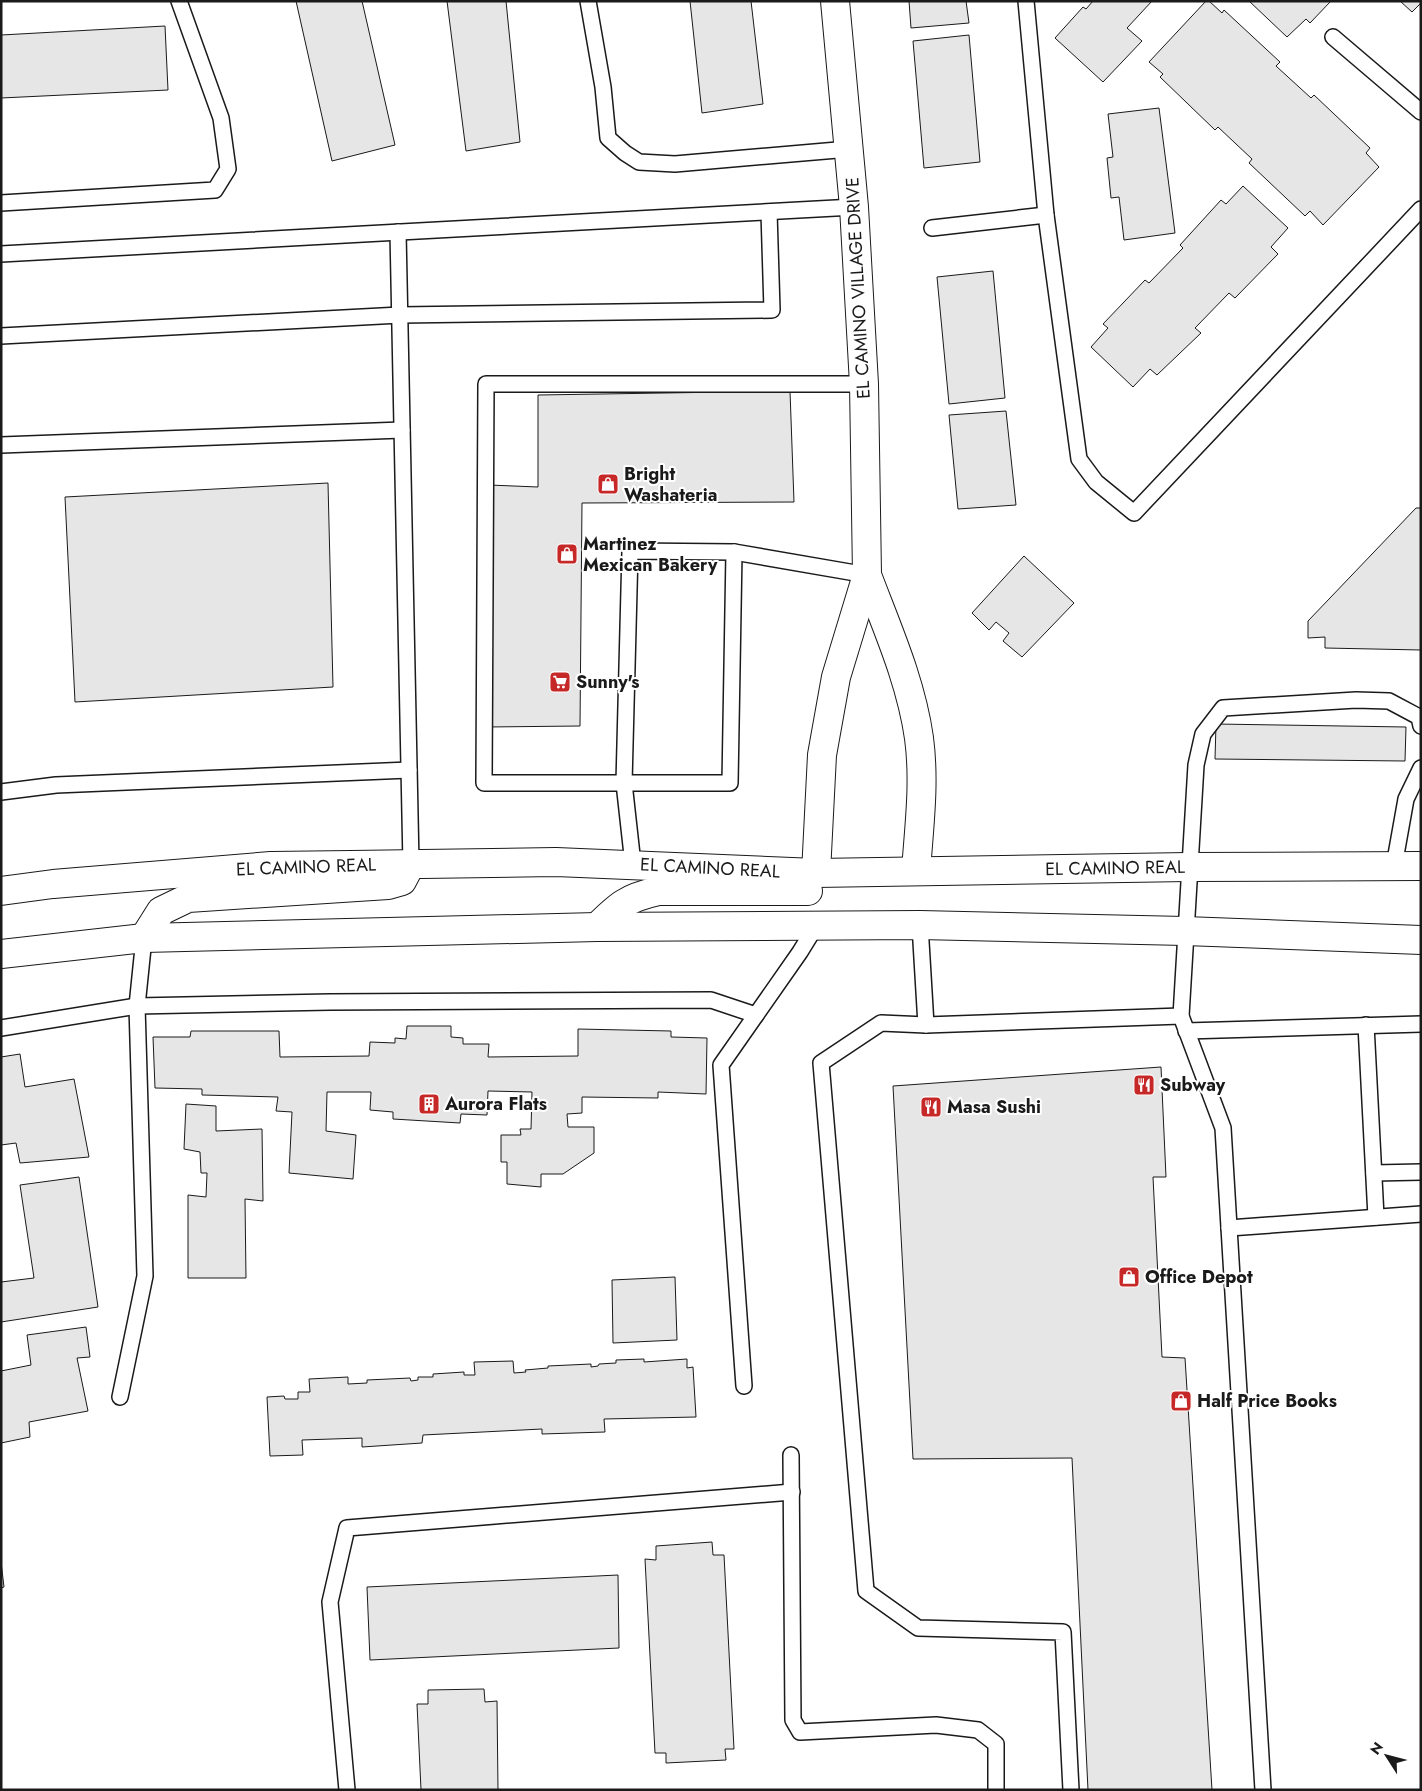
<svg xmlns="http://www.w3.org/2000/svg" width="1422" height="1791" viewBox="0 0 1422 1791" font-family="Jost,sans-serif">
<rect width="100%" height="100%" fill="#fff"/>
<g fill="#e6e6e6" stroke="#1a1a1a">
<polygon points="296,1 362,1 395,145 332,161"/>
<polygon points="447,1 506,1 520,142 466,151"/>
<polygon points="690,1 751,1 763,104 702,113"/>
<polygon points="909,1 966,1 969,23 911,28"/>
<polygon points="1093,1 1152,1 1127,28 1142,41 1103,82 1055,38 1083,7 1086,9"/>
<polygon points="1206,1 1209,1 1222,13 1224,10 1280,62 1276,66 1311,98 1314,95 1370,148 1366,153 1379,167 1323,225 1310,211 1305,216 1249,163 1252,159 1218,127 1215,130 1160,77 1163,74 1149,62"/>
<polygon points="1249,1 1331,1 1310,23 1306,19 1287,37"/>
<polygon points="1400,1 1421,1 1421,3 1412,12"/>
<polygon points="165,26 168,90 1,98 1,35"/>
<polygon points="969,35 980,162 924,168 913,41"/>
<polygon points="1159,108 1175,233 1124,240 1119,197 1111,198 1107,158 1113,157 1108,114"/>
<polygon points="1243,186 1288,228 1271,247 1278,254 1235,298 1229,293 1195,328 1201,333 1157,375 1150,369 1133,387 1091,347 1108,328 1103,324 1145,280 1149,283 1183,248 1180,245 1221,200 1226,204"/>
<polygon points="993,271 1005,398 949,404 937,277"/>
<polygon points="790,391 794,502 582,503 580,726 487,727 489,485 538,487 538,395"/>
<polygon points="1006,411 1016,505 958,509 949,415"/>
<polygon points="328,483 333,687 75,702 65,497"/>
<polygon points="1416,508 1421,508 1421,650 1325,648 1325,637 1308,638 1308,621"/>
<polygon points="1024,556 1074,603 1022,657 1003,641 1009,633 996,622 989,630 972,613"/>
<polygon points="1216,724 1406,727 1405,761 1215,759"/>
<polygon points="407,1026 451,1026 451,1037 463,1038 463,1044 489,1044 488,1057 578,1056 578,1029 671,1031 671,1037 707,1038 706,1094 658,1092 658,1098 582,1097 582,1113 567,1114 568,1127 594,1127 594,1153 563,1174 541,1174 541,1187 507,1184 507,1162 501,1162 501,1135 521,1135 520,1129 531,1129 532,1092 488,1091 487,1115 461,1114 460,1123 393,1119 393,1112 370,1110 371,1092 327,1092 326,1131 356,1135 353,1179 289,1173 292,1112 276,1111 278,1097 202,1095 202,1089 155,1088 153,1037 190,1037 191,1031 279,1031 280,1057 369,1056 370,1042 395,1043 395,1038 406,1039"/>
<polygon points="20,1054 25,1087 74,1079 89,1157 20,1163 16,1143 1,1145 1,1057"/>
<polygon points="1161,1067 1166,1177 1153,1177 1162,1357 1185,1358 1212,1790 1088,1790 1072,1458 913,1459 893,1086"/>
<polygon points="186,1104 216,1106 216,1131 262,1129 263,1201 245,1199 246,1278 188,1278 188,1195 206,1197 207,1173 201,1173 200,1152 184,1149"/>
<polygon points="79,1177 98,1307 1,1322 1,1282 34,1278 20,1185"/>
<polygon points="675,1277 677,1340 613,1343 612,1280"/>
<polygon points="86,1327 90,1357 77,1358 88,1411 29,1422 30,1437 1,1443 1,1371 31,1365 27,1335"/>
<polygon points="644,1359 644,1362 687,1359 687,1368 693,1367 696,1417 604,1419 605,1432 542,1434 542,1429 423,1435 422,1443 362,1447 362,1438 302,1440 303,1455 270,1456 267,1397 284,1396 285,1399 298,1399 298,1392 310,1392 309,1379 348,1377 348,1384 367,1383 367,1380 410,1378 411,1381 418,1380 418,1377 433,1377 433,1374 464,1372 464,1375 475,1375 474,1362 513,1361 514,1373 526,1372 525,1370 548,1368 548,1366 591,1364 591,1367 598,1366 599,1364 616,1363 616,1360"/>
<polygon points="712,1542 713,1555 724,1555 734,1749 725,1749 726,1760 666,1763 666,1753 655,1753 645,1559 656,1560 656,1546"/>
<polygon points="1,1562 4,1587 1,1588"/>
<polygon points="618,1575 619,1648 370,1660 367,1587"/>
<polygon points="484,1689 485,1702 497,1701 498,1790 421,1790 417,1704 428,1704 428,1690"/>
</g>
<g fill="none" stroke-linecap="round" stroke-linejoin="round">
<g stroke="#1a1a1a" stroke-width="18">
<g id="service">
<polyline points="588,1 603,87 608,138 625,153 639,162 675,164 849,149"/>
<polyline points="1026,1 1046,215 1079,459 1096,482 1134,513 1421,209"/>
<polyline points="1333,37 1421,112"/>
<polyline points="1,203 215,190 228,169 221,118 179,1"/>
<polyline points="932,228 1046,215"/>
<polyline points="398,232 411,864"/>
<polyline points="1,254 854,207"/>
<polyline points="1,336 400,315 772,310 769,212"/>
<polyline points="1,445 402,430"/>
<polyline points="734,552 730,783 484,783 486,384 864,384"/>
<polyline points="1,792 56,785 409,770"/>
<polyline points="633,864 624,783 630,551 734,552 867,575"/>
<polyline points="1394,866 1406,799 1421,768"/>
<polyline points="920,925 926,1025 1181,1016"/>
<polyline points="926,1025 881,1023 821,1063 866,1591 918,1628 1063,1632 1071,1790"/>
<polyline points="1366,1025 1376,1217"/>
<polyline points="1,1028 137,1006 330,1002 711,1000 756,1015"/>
<polyline points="1186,1031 1421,1024"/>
<polyline points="1374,1173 1421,1172"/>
<polyline points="1229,1228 1421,1214"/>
<polyline points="744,1386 721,1065 800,952 816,926"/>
<polyline points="120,1397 145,1276 137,1006 144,938"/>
<polyline points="791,1455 793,1720 800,1732 936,1725 978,1730 996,1744 996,1790"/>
<polyline points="347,1790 330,1602 347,1528 792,1492"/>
<polyline points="1263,1790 1223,1128 1181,1016 1196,765 1203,734 1223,708 1356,700 1389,701 1419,717 1421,726"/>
</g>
</g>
<g stroke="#1a1a1a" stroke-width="30">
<g id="minor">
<path d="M867 575C887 628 911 681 919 738 925 783 919 827 916 871"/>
<polyline points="816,873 822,755 836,677 867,575 864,384 854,207 835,1"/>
</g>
</g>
<g stroke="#1a1a1a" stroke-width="30">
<g id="secondary">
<polyline points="1,891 53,884 271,866 351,865 556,862 816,873 1188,867 1421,866"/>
<path d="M597 927C619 905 627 898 658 891H808"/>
<polyline points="144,938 161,911 188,898 388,885 402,881 411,864"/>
<polyline points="1,954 144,938 597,927 920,925 1185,931 1421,940"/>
</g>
</g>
<use href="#service" stroke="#fff" stroke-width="15"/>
<use href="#minor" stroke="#fff" stroke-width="28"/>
<use href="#secondary" stroke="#fff" stroke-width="28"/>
</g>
<defs>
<g id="shop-square" transform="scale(1.125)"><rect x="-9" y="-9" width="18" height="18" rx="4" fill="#c62828" stroke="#fff"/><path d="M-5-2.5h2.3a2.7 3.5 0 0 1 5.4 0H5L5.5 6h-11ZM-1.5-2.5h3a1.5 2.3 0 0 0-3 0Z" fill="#fff"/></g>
<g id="supermarket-square" transform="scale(1.125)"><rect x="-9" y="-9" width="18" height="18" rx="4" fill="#c62828" stroke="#fff"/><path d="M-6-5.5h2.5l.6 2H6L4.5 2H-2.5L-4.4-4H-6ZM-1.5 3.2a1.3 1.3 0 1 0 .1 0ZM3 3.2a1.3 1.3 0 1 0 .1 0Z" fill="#fff"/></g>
<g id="restaurant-square" transform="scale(1.125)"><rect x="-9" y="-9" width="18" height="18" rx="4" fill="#c62828" stroke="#fff"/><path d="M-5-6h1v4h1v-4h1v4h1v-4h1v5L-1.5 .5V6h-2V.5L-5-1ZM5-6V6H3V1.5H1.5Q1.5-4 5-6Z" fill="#fff"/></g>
<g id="building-square" transform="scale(1.125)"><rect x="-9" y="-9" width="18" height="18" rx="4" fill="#c62828" stroke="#fff"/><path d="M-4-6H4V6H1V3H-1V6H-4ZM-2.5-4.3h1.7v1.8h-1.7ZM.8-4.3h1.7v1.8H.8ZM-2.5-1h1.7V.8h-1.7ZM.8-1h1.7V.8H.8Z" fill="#fff"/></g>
</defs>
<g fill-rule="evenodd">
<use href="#shop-square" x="608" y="484"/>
<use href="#shop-square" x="567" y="554"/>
<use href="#supermarket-square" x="560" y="682"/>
<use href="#restaurant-square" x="1144" y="1085"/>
<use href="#building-square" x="429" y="1104"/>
<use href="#restaurant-square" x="931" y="1107"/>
<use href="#shop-square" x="1129" y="1277"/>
<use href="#shop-square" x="1181" y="1401"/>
</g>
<g text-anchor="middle" stroke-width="4" stroke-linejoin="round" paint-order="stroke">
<g font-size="18" fill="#1a1a1a" stroke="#fff">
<text transform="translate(858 288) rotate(-93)" y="6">EL CAMINO VILLAGE DRIVE</text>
<text transform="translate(306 867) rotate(-2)" y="6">EL CAMINO REAL</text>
<text transform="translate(710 868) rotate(3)" y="6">EL CAMINO REAL</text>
<text transform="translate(1115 868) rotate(-1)" y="6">EL CAMINO REAL</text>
</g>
<g font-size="18" font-weight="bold" fill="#1a1a1a" stroke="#fff" text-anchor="start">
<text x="624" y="480">Bright<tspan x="624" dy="21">Washateria</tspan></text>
<text x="583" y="550">Martinez<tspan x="583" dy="21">Mexican Bakery</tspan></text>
<text x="576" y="688">Sunny's</text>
<text x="1160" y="1091">Subway</text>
<text x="445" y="1110">Aurora Flats</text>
<text x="947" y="1113">Masa Sushi</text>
<text x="1145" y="1283">Office Depot</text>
<text x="1197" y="1407">Half Price Books</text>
</g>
</g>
<rect width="1422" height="1791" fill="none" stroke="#1a1a1a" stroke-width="5"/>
<g transform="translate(1387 1756) rotate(306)" stroke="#ffffff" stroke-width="4" paint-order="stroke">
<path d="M0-4L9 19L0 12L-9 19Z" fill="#1a1a1a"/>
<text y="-8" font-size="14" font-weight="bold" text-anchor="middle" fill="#1a1a1a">N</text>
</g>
</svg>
